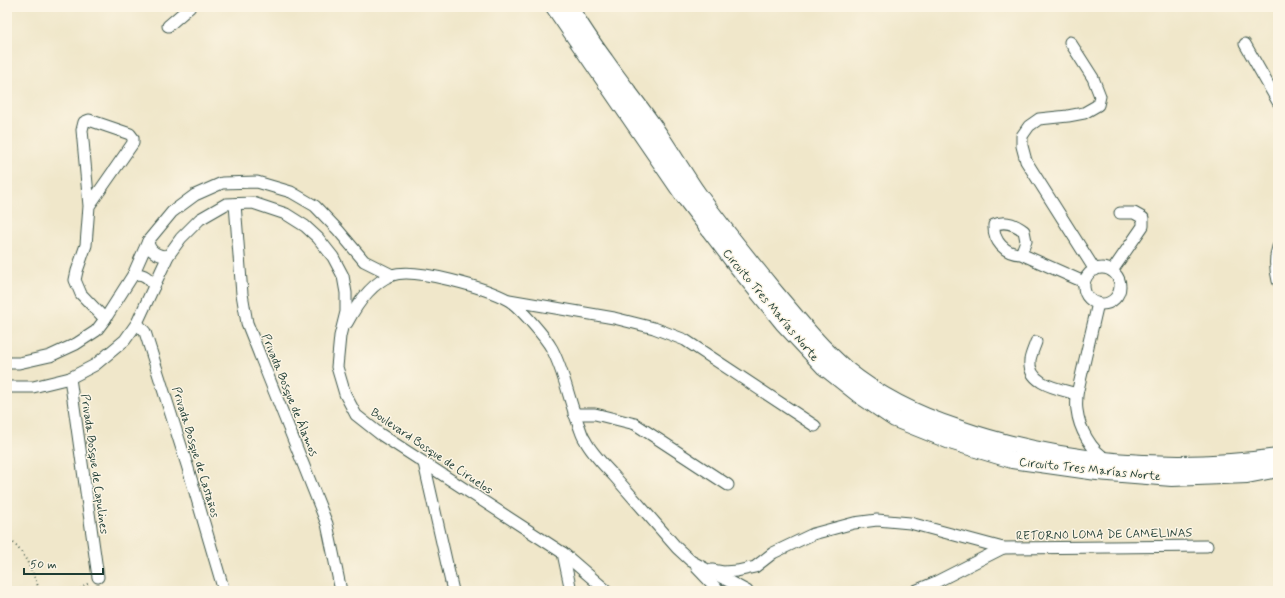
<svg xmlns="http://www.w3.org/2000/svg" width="1285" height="598" viewBox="0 0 1285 598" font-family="Mynerve,sans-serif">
<rect width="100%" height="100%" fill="#fcf5e5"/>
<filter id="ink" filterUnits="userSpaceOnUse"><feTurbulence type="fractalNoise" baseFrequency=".025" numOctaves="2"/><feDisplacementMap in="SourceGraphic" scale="8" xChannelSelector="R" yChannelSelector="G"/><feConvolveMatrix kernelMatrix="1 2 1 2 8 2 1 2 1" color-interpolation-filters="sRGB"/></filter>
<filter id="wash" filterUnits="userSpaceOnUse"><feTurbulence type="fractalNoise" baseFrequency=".012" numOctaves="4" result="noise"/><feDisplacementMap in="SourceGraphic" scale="16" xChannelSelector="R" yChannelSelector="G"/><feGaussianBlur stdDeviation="0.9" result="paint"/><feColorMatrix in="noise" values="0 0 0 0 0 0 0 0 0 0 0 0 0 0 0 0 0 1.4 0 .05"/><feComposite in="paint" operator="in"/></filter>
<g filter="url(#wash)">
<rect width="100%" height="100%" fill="#f0e7ca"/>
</g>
<g filter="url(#ink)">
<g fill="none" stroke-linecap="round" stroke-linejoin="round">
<g stroke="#3e564a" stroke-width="13">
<g id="street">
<polyline points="168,26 190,7"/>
<polyline points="1070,42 1093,78 1100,96 1098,105 1084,113 1068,116 1039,119 1029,126 1022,136 1022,146 1026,161 1095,270"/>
<polyline points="1245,44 1278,102"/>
<polyline points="235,204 242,294 247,323 327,524 341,591"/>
<polyline points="89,206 133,143 133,138 130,134 89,120 84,122 82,130 89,206 86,245 77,271 75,280 81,294 105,319"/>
<path d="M148 241C149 252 158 256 168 256"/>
<path d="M1278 247C1274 259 1275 269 1278 281"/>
<path d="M1021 254 1026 241 1024 231C1015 224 1005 220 994 225 993 241 1005 254 1021 254L1084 282"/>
<circle cx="1102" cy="286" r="18"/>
<polyline points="1112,271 1143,226 1143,218 1134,213 1120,213"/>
<path d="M133 275C143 272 149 278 154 286"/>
<polyline points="509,300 614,318 654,328 685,340 815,426"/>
<path d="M1098 303 1077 394C1077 399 1076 405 1077 410 1079 428 1091 451 1107 459"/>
<polyline points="137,323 145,332 187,465 224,591"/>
<path d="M347 323C357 304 371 283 392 275 415 267 486 288 508 300 519 306 546 338 552 349 565 374 569 401 579 426 581 431 582 436 585 440 592 454 605 466 615 477 636 501 656 524 677 548L691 561 747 591"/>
<path d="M1036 342C1034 348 1031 354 1030 360 1027 385 1060 389 1077 394"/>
<polyline points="7,363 19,363 50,356 76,344 96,331 105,319 133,275 148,241 172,212 195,195 222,183 257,182 291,192 315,206 338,230 364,261 392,275"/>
<polyline points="70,378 98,577"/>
<polyline points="7,387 33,387 70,378 95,365 125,340 137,323 168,256 181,238 200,219 226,204 253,203 286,214 305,226 318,238 333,257 343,276 346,293 346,312 340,336 337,367 345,394 356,415 380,434 563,553 607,591"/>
<polyline points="574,414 595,414 635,424 728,485"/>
<polyline points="424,463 453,591"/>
<polyline points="563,553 571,591"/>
<polyline points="697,568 719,591"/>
<polyline points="712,570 723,572 737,571 755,567 773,553 813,534 854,523 877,520 910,523 1003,548 1207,546"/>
<polyline points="915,591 936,582 1003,548"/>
</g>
</g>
<g stroke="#3e564a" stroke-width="18">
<g id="secondary">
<polyline points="554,7 685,198 736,265 783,323 824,367 858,394 895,419 950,441 1012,460 1097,472 1172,478 1247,475 1278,469"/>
<path d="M569 7C581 25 592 43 605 60 623 86 644 111 661 137 673 155 684 173 696 191 721 226 748 259 775 292 797 318 819 346 846 369 879 396 918 415 958 428 1059 463 1172 472 1278 457"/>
</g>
</g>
<g stroke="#3e564a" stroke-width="2" stroke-dasharray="1 3" stroke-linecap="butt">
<path d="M7 538C25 550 32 572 40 591"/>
<polyline points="77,591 89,583"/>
</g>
<use href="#street" stroke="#fff" stroke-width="11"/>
<use href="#secondary" stroke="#fff" stroke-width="16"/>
</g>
</g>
<g text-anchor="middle" stroke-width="3" stroke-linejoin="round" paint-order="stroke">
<g font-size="12" fill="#1f3d34" stroke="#fcf5e5">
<text transform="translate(771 305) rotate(50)" y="4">Circuito Tres Marías Norte</text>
<text transform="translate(290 395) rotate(68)" y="4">Privada Bosque de Álamos</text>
<text transform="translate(432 451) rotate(34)" y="4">Boulevard Bosque de Ciruelos</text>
<text transform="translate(196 452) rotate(73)" y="4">Privada Bosque de Castaños</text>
<text transform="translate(95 464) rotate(82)" y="4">Privada Bosque de Capulines</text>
<text transform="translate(1090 469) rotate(6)" y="4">Circuito Tres Marías Norte</text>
<text transform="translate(1104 534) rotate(-1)" y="4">RETORNO LOMA DE CAMELINAS</text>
</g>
</g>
<rect width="1285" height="598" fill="none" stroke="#fcf5e5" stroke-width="24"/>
<path d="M24 568v6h79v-6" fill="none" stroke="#1f3d34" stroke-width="2"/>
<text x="30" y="568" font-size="12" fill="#1f3d34" stroke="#fcf5e5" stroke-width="3" paint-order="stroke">50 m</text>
</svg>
